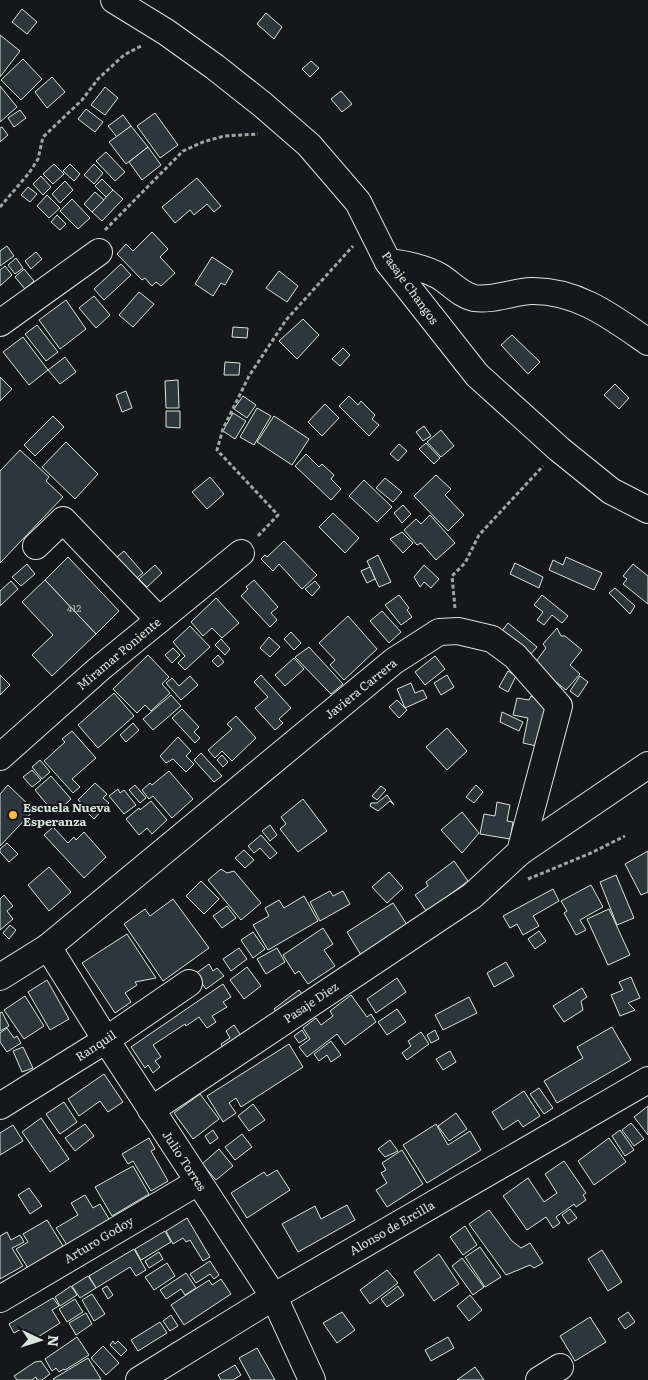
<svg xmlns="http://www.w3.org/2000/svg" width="648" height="1380" viewBox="0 0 648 1380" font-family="Literata,serif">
<rect width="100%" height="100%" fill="#14181c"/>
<g fill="#2c363c" stroke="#d8e6dc">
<polygon points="22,9 37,22 27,34 12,22"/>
<polygon points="266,13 282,27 274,39 257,24"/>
<polygon points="0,35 20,51 0,77"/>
<polygon points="23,59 42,79 21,100 1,80"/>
<polygon points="311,61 319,68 310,77 302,69"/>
<polygon points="52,77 65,92 47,108 35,92"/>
<polygon points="0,86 17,107 0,122"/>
<polygon points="105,87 118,98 105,115 91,105"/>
<polygon points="341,91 352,104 342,112 331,99"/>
<polygon points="86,109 103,122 95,132 78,119"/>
<polygon points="20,110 26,118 14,127 8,118"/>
<polygon points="155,113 178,145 160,158 137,126"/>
<polygon points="123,115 131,126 117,137 108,126"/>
<polygon points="131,126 148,147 126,164 109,142"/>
<polygon points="2,127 8,135 0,142 0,128"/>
<polygon points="148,147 161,165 142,180 129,162"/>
<polygon points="106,152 125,172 115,181 96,161"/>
<polygon points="54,164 64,174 53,184 43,174"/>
<polygon points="70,164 80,174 74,181 63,171"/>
<polygon points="94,164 103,173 94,184 84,175"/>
<polygon points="41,176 51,187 43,195 33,184"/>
<polygon points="197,178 221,206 214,212 207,204 194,215 190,210 175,223 162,207"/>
<polygon points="102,179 113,190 106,197 95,186"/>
<polygon points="65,181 73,190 60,203 52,194"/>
<polygon points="28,187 37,194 30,202 21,195"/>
<polygon points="113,190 123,199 102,221 92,212"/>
<polygon points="95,192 104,200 92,212 84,204"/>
<polygon points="47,195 60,208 49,218 37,206"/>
<polygon points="72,199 90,218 78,229 60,211"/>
<polygon points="57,215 66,224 60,230 51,222"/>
<polygon points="152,232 168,249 160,257 175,273 161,286 156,282 152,286 145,278 142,280 117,254 126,244 133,251"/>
<polygon points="7,246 14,256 0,266 0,251"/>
<polygon points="36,252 42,259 31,269 25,261"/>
<polygon points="212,257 233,271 225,285 221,283 213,296 195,284"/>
<polygon points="16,258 23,268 15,274 8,265"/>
<polygon points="121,264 131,275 104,300 94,289"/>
<polygon points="5,266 12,275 0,286 0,270"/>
<polygon points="24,269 34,281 25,289 15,277"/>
<polygon points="279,271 298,286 287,302 266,288"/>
<polygon points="139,292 154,304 133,327 119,315"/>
<polygon points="94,296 110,315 96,328 79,308"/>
<polygon points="66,300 86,329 60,349 39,320"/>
<polygon points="303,319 319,335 297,359 279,341"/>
<polygon points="37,325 58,352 46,361 25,334"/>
<polygon points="233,327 248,328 247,338 232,337"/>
<polygon points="512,335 540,362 528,374 501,345"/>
<polygon points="23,337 48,370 29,385 3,352"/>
<polygon points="343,348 350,355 340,366 332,359"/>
<polygon points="65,357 76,372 60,384 48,370"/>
<polygon points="225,362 240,363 239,375 224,375"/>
<polygon points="0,377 12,389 0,401"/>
<polygon points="178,380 179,408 166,408 165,381"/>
<polygon points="615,384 629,398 619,409 604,395"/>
<polygon points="126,391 132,408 122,412 116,395"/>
<polygon points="243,396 256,405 247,418 234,409"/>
<polygon points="349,396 358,405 361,401 375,415 372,419 379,425 369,436 339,406"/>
<polygon points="325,404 339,418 322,436 308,422"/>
<polygon points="257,408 271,416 254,445 240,437"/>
<polygon points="166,411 180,411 180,428 166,427"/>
<polygon points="233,413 246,421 235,439 223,431"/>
<polygon points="53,416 64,427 35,456 24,445"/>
<polygon points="274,416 309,439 292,465 257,442"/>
<polygon points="424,426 431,436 423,441 416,432"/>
<polygon points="441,430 454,446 441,457 427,442"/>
<polygon points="66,442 98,474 75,499 42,467"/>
<polygon points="426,443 440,458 434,464 419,449"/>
<polygon points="399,444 407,451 398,461 390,454"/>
<polygon points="20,450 49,477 46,481 63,497 0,563 0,471"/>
<polygon points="306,454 319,467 322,464 334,475 331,479 341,489 331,500 295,466"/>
<polygon points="436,475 451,489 445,495 464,515 448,531 414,496"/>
<polygon points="210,477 224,494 207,509 192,492"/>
<polygon points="385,478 402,492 393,502 376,488"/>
<polygon points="364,480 392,507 377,522 349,496"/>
<polygon points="403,505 411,514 402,523 394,513"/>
<polygon points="333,513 359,538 345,553 319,527"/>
<polygon points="430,515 455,543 436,560 421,543 417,545 404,530 416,519 421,524"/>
<polygon points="402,532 413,543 403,553 390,539"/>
<polygon points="284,541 317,575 302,589 279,564 273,571 261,559 265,555 267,557"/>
<polygon points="124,551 143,573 129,584 111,562"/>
<polygon points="378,555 391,582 379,587 367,561"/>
<polygon points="68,557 119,611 96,634 45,580"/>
<polygon points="566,557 602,573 594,590 549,570 553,560 563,565"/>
<polygon points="515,563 543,577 539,588 510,574"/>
<polygon points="27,564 35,574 21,586 12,577"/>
<polygon points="633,564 648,576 648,604 623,584 627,579 623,576"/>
<polygon points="155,565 162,573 147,587 139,579"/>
<polygon points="424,565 439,579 431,588 424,582 420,587 414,577"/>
<polygon points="370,567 375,579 367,583 361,571"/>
<polygon points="45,580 96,634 52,676 32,655 53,635 22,602"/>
<polygon points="254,580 278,607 271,613 277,620 270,627 241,596 248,589 246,587"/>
<polygon points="11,581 18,589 0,606 0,591"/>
<polygon points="315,581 320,587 312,596 305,589"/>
<polygon points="615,588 635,606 630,614 609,593"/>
<polygon points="399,595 409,608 407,610 412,617 401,625 385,605"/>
<polygon points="542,595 568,616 562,623 552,615 544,625 537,620 543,612 534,605"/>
<polygon points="216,598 239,623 222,638 212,628 203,636 191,622"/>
<polygon points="382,611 401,632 389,643 370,621"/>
<polygon points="348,616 377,649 344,680 330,665 335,660 319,643"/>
<polygon points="508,623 537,647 531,654 499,635"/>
<polygon points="190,626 210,647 185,670 178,663 185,656 173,642"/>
<polygon points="557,628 561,636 565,636 582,650 570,665 580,674 566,690 534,664 546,648 543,644"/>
<polygon points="291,632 301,643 294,650 284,639"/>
<polygon points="269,637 280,647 270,657 260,648"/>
<polygon points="221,639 230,649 225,655 215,645"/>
<polygon points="309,647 343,684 331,694 295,657"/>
<polygon points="173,648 180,655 172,663 165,655"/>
<polygon points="148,655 169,677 162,684 170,693 151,711 145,705 137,713 113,689"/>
<polygon points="218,655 224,662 218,667 212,661"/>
<polygon points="435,656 445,669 425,685 415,672"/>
<polygon points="294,658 304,669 285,686 275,675"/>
<polygon points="508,671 516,676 508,692 499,687"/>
<polygon points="0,675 10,685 0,695"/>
<polygon points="261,675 291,708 279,719 283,723 275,730 255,708 268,697 254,682"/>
<polygon points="447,675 454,687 441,695 434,683"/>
<polygon points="190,676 198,685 181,700 166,683 172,678 179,686"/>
<polygon points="580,676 588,682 578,697 570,691"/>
<polygon points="411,683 415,693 423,690 427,698 405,708 397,689"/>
<polygon points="114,693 134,716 98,748 78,725"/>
<polygon points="171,695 181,706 153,730 143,719"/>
<polygon points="531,696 550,705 541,747 523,743 528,718 513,715 517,698 529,700"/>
<polygon points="397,700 407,710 399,718 389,707"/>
<polygon points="182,709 199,727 194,732 200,738 195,743 172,718"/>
<polygon points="502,712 523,722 519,731 500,722"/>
<polygon points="236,716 256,738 232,761 222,751 215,758 208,750 232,729 227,724"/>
<polygon points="133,723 139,730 126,742 120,735"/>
<polygon points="447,728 467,751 447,770 426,747"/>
<polygon points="72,731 96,758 72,779 80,787 73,793 44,761 65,742 62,739"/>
<polygon points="178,737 191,751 186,756 194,764 186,772 173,759 166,763 160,756"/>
<polygon points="201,753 222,776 214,782 194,760"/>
<polygon points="222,755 228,762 223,767 217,760"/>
<polygon points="40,760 50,772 42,779 32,767"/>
<polygon points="32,770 41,780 32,787 23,777"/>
<polygon points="169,771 193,799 172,818 153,796 149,799 142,790 150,783 152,785"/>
<polygon points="51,776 71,799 55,814 35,790"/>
<polygon points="95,783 107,794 103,798 109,803 94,819 85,810 87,808 78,800"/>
<polygon points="8,785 34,810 0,846 0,794"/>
<polygon points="135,785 146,798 140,803 129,790"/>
<polygon points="476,785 483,792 474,803 466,797"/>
<polygon points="381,786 386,790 377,800 372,796"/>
<polygon points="118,789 120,793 124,790 136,805 124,814 109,796"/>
<polygon points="387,795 394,805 390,801 378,811 370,806 371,803 377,803"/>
<polygon points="303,799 327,831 298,852 280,829 286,824 281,817"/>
<polygon points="151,801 167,820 152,834 147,828 139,835 126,819 139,808 140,810"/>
<polygon points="497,802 510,805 507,821 513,822 510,839 480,834 484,814 495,816"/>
<polygon points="462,812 479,833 462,853 441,830"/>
<polygon points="270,825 277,835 270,841 262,831"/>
<polygon points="53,827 68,843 74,837 76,840 84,832 106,857 84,878 44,835"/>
<polygon points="261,835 277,853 270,859 260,848 254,853 248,846"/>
<polygon points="7,843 18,854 9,862 0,852 0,849"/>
<polygon points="244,850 254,860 245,868 235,858"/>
<polygon points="648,851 648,892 641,895 625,864"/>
<polygon points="454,861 468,881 427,912 415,895 428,886 426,882"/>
<polygon points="49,867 71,892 49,911 28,885"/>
<polygon points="221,869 227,873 234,871 261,903 241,920 208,880"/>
<polygon points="389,872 403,888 387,903 372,887"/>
<polygon points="616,875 634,918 617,925 600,882"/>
<polygon points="201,881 219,899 204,914 186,896"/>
<polygon points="591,885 603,907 580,920 586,930 576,935 564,913 567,911 561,901"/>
<polygon points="553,889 559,901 533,916 539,926 523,935 517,924 510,928 503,916"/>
<polygon points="330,891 333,896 343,891 350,904 320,921 310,902"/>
<polygon points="4,895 13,906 7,911 13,919 0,930 0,899"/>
<polygon points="304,896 318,921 268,950 253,925 269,916 265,908 279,900 284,908"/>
<polygon points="173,899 209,948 163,981 124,924 145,909 150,916"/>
<polygon points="393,903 411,931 364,960 347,932"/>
<polygon points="227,906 236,918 222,928 213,916"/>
<polygon points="609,909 630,955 608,965 587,919"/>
<polygon points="10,925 16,930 9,939 3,933"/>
<polygon points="323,928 333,944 324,950 335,966 308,984 299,971 295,974 283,955"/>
<polygon points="539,931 546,941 535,949 528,939"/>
<polygon points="253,932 265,949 253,958 241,940"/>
<polygon points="127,934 156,978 135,982 137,985 125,993 131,1002 115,1013 82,963"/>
<polygon points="239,948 247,959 231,971 223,959"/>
<polygon points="277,948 285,962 266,974 257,959"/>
<polygon points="506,962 514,976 494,987 487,973"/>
<polygon points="209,964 213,971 217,968 224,976 206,989 195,974"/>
<polygon points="247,967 261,986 244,999 230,980"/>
<polygon points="631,977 640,998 628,1003 635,1010 620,1016 611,995 623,990 619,982"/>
<polygon points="397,978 406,992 376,1013 367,999"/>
<polygon points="47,980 69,1019 50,1030 28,992"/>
<polygon points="223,984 231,997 223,1002 227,1007 212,1016 216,1022 207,1028 199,1017 186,1026 185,1024 153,1045 161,1057 155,1061 160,1067 153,1073 148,1065 145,1068 131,1047"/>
<polygon points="582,988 587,997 581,1001 583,1010 564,1022 553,1006"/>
<polygon points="299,990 307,1001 282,1020 274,1009"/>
<polygon points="351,995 367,1017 371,1014 376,1022 345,1045 337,1034 307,1057 299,1047 310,1039 303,1028 316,1018 321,1025 333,1016 330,1011"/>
<polygon points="25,996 44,1026 24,1039 4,1010"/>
<polygon points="469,997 477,1013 443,1030 435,1015"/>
<polygon points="397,1009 406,1022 387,1035 378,1022"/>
<polygon points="2,1012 9,1026 0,1031 0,1013"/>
<polygon points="234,1025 244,1040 226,1052 221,1044 230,1038 226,1031"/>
<polygon points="612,1027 631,1060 557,1103 544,1081 583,1058 577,1047"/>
<polygon points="7,1028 14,1038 17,1036 21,1043 7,1052 0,1042 0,1033"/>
<polygon points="302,1030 307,1038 299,1043 294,1036"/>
<polygon points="435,1030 439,1039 431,1043 427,1035"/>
<polygon points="421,1032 429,1044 407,1060 402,1053 411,1046 408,1041"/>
<polygon points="331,1041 341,1055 331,1062 327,1055 319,1061 314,1054"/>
<polygon points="289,1044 303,1067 241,1107 236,1098 229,1103 236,1113 223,1122 207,1096"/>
<polygon points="23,1047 33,1068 22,1072 13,1051"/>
<polygon points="450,1051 456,1062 443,1070 436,1059"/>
<polygon points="104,1074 123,1102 108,1112 100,1101 79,1116 68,1099"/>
<polygon points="539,1088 553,1108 544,1114 530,1094"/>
<polygon points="524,1091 540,1116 523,1127 518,1120 503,1130 492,1112"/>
<polygon points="200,1094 219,1119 193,1139 174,1113"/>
<polygon points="64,1102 77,1122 60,1134 46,1114"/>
<polygon points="253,1104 265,1120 249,1131 238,1116"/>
<polygon points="648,1106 648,1135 634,1117"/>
<polygon points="456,1113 467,1129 449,1141 438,1126"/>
<polygon points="41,1118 69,1159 50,1172 22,1132"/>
<polygon points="631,1123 644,1139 634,1146 622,1130"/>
<polygon points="85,1124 94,1136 75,1151 65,1138"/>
<polygon points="436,1124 448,1145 470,1131 481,1150 427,1183 403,1145"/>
<polygon points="13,1125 23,1141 0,1155 0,1133"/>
<polygon points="213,1130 218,1138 210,1144 205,1136"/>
<polygon points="620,1130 634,1150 625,1156 612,1136"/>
<polygon points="242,1134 252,1147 235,1160 225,1147"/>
<polygon points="149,1138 155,1149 151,1151 168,1181 151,1191 133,1161 128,1164 122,1154"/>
<polygon points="609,1138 626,1162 594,1185 578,1161"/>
<polygon points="390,1140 398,1151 385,1157 378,1149"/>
<polygon points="219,1149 233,1166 216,1180 202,1164"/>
<polygon points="402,1150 423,1184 387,1207 376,1190 387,1183 381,1173 386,1170 382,1163"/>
<polygon points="564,1161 586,1193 583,1195 586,1200 576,1207 574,1204 556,1217 560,1223 553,1228 546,1217 527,1230 503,1196 528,1178 544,1202 557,1193 545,1174"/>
<polygon points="133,1166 149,1194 112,1216 95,1187"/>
<polygon points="277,1170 290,1190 247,1218 231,1193 264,1172 267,1176"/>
<polygon points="29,1188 42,1206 30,1214 18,1195"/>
<polygon points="85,1195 93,1208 100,1204 109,1219 67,1245 56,1228 78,1215 71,1203"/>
<polygon points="347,1205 355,1220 298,1252 282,1224 315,1206 321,1219"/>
<polygon points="570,1209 577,1218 568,1224 562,1215"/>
<polygon points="489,1210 512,1241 521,1248 530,1243 543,1263 534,1268 530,1265 506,1275 469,1224"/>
<polygon points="187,1218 210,1257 203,1261 190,1240 186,1242 183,1238 173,1244 166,1231"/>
<polygon points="47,1220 63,1246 28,1268 16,1249 28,1242 23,1234"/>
<polygon points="465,1226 477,1245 463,1255 450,1237"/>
<polygon points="165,1231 171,1242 141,1260 135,1249"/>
<polygon points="7,1232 11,1240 20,1235 24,1242 12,1248 23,1266 0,1279 0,1236"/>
<polygon points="480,1247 501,1277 485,1287 465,1257"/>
<polygon points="134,1249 146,1270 136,1276 130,1267 96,1288 89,1276"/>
<polygon points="602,1250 622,1282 608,1291 588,1259"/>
<polygon points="159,1252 163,1259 149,1268 145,1261"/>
<polygon points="439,1254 459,1284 434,1301 414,1272"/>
<polygon points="462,1258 484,1287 473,1295 452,1266"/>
<polygon points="210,1261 219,1275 214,1279 210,1274 196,1283 190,1274"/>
<polygon points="167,1263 175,1276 154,1290 145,1277"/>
<polygon points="387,1270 398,1283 370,1304 360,1290"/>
<polygon points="186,1273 196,1288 185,1295 181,1289 166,1299 160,1290"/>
<polygon points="88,1276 96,1288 80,1298 72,1286"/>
<polygon points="221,1279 231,1294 184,1325 171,1305 209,1280 212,1285"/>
<polygon points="71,1286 77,1295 60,1306 55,1297"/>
<polygon points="107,1286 113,1295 108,1299 102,1289"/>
<polygon points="398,1286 404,1295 387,1307 381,1299"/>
<polygon points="92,1294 105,1314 94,1321 82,1300"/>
<polygon points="470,1295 482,1310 469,1321 457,1306"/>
<polygon points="53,1298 59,1306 52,1310 60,1323 30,1342 23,1328 14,1333 9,1324"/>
<polygon points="75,1299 83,1312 67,1322 59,1309"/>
<polygon points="342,1312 355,1330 337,1343 323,1323"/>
<polygon points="628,1312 635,1322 625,1329 618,1319"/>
<polygon points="86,1313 92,1324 76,1335 69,1323"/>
<polygon points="171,1315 178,1326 170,1331 163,1321"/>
<polygon points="590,1317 606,1342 575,1361 560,1336"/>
<polygon points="160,1322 167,1333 138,1351 131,1340"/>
<polygon points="77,1337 89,1355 65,1370 64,1369 59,1372 56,1368 52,1371 45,1359"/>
<polygon points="448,1337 454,1348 431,1361 425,1350"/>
<polygon points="113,1341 115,1344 118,1341 127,1350 121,1356 110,1345"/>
<polygon points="103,1346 119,1363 106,1375 91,1358"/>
<polygon points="257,1348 275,1380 251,1380 239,1358"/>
<polygon points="88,1358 101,1379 98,1380 54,1380 53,1379"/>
<polygon points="41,1361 50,1374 42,1380 37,1380 36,1377 32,1380 17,1380 14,1376 35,1362"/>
<polygon points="235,1365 241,1375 233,1380 221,1380 218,1375"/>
<polygon points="475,1367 484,1380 457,1380"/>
</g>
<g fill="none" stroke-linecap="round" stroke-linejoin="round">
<g stroke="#d8e6dc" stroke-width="28">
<g id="minor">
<polyline points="114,0 166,32 215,67 263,105 309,145 358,202 388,262 477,375 559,449 611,491 648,510"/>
<path d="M388 262C406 264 423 267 439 276 451 283 460 295 474 298 491 301 513 292 531 291 577 290 612 317 648 342"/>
<polyline points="0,323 99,252"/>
<polyline points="36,546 63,520 159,620"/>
<polyline points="0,757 99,669 241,553"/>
<polyline points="520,852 648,765"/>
<polyline points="48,947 106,1040 274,1297 312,1380"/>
<polyline points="0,977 48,947 394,661 439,632 458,631 492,639 515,656 559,706 520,852 472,896 151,1110"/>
<polyline points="0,1106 106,1040 189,983"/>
<polyline points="0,1299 198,1182"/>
<polyline points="139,1380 285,1290 648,1080"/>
<polyline points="539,1380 560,1367"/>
</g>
</g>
<g stroke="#9da8a2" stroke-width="3" stroke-dasharray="4 2.5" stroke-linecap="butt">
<polyline points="0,207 29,173 38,159 43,137 82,100 98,79 124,55 141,46"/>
<polyline points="105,230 183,151 203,142 224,136 258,134"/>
<polyline points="258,536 278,515 217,450 223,429 249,376 286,320 353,246"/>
<polyline points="455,608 452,576 465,563 479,535 543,466"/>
<polyline points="528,879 591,853 625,836"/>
</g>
<use href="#minor" stroke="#14181c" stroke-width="26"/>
</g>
<circle fill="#ffb74d" stroke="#14181c" stroke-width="2" cx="13" cy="815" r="5"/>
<g text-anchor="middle" stroke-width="4" stroke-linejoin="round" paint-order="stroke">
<g font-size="10" fill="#adbab4">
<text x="74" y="612">412</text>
</g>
<g font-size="12" fill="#d8e6dc" stroke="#14181c">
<text transform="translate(410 288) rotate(54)" y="4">Pasaje Changos</text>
<text transform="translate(119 654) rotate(-40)" y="4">Miramar Poniente</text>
<text transform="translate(361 689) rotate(-39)" y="4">Javiera Carrera</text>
<text transform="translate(311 1003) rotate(-34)" y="4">Pasaje Diez</text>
<text transform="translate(96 1046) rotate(-33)" y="4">Ranquil</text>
<text transform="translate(184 1161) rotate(57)" y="4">Julio Torres</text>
<text transform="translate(392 1228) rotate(-30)" y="4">Alonso de Ercilla</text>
<text transform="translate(99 1240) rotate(-31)" y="4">Arturo Godoy</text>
</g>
<g font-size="12" font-weight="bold" fill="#d8e6dc" stroke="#14181c" text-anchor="start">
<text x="23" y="812">Escuela Nueva<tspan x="23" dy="14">Esperanza</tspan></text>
</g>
</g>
<g transform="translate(40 1340) rotate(94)" stroke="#14181c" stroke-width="4" paint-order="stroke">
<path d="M0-4L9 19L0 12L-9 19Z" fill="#d8e6dc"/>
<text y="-8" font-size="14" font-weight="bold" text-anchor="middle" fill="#d8e6dc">N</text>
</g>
</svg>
